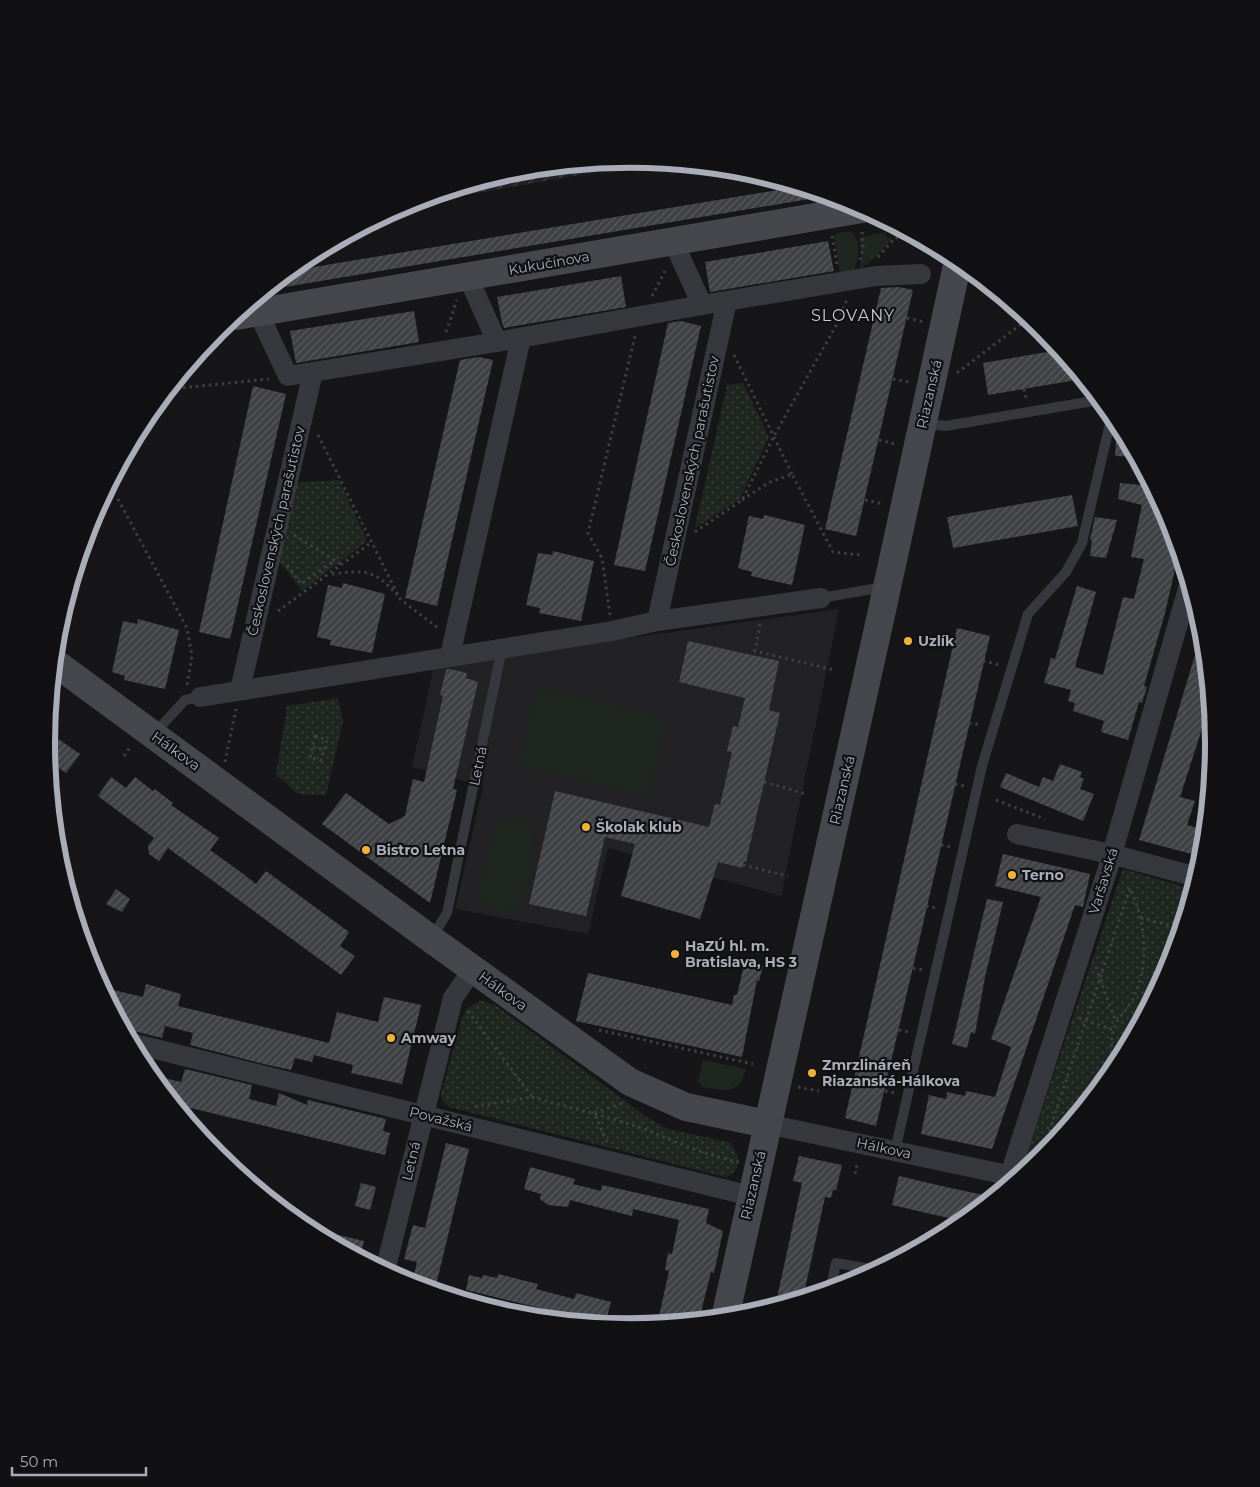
<svg xmlns="http://www.w3.org/2000/svg" width="1260" height="1487" viewBox="0 0 1260 1487" font-family="Montserrat,sans-serif">
<defs>
<pattern id="industrial-furrows" width="10" height="10" patternUnits="userSpaceOnUse" patternTransform="scale(1.25)"><rect width="10" height="10" fill="#222225"/><path d="M-1 1l2-2M0 10L10 0M9 11l2-2" fill="none" stroke="#3f3f43"/></pattern>
<pattern id="park-dots" width="8" height="8" patternUnits="userSpaceOnUse" patternTransform="scale(1.25)"><rect width="8" height="8" fill="#1e261f"/><path d="M2 2h.1M6 6h.1" fill="none" stroke="#3c433d" stroke-width="1.8" stroke-linecap="round"/></pattern>
<pattern id="building-hatch" width="6" height="6" patternUnits="userSpaceOnUse" patternTransform="scale(1.25)"><rect width="6" height="6" fill="#404145"/><path d="M-1 1l2-2M0 6l6-6M5 7l2-2" fill="none" stroke="#595a5e"/></pattern>
</defs>
<rect width="100%" height="100%" fill="#161618"/>
<polygon fill="#222225" points="839,609 781,896 608,848 588,934 455,909 483,786 412,767 434,665"/>
<polygon fill="url(#industrial-furrows)" points="630,160 653,162 403,206 516,171"/>
<g fill="#1e261f">
<path d="M851 231C864 243 858 259 853 274L840 275 834 234Z"/>
<polygon points="885,232 888,238 893,237 879,254 859,271 862,257 859,238"/>
<polygon points="545,689 658,715 665,725 651,788 645,796 524,767 520,757 535,696"/>
<path d="M508 818C544 815 535 847 530 870 527 881 525 893 521 904 513 910 506 914 496 911 490 909 483 905 481 899 476 883 490 846 493 829L498 823Z"/>
<path d="M703 1060 746 1069C740 1095 724 1091 702 1087L698 1081Z"/>
</g>
<g fill="url(#park-dots)">
<polygon points="743,383 769,437 739,500 695,528 727,385"/>
<polygon points="339,480 367,541 302,591 276,557 293,483"/>
<polygon points="338,698 343,721 326,795 298,794 276,775 287,706"/>
<polygon points="1123,869 1193,889 1169,967 1115,1068 1043,1156 1033,1164 1026,1156"/>
<path d="M480 1000 495 1005 647 1117 668 1129 729 1142C740 1153 743 1172 725 1177L449 1107 442 1101 441 1094 462 1017 467 1009Z"/>
</g>
<g fill="url(#building-hatch)">
<polygon points="796,187 827,196 267,290 290,271"/>
<polygon points="828,241 834,271 710,292 705,262"/>
<polygon points="621,276 626,307 504,328 502,323 497,297"/>
<polygon points="899,287 913,290 856,536 825,529 881,288"/>
<polygon points="414,311 419,342 296,363 290,331"/>
<polygon points="681,321 701,326 645,571 614,565 668,323"/>
<polygon points="1059,350 1082,379 988,395 983,363"/>
<polygon points="479,357 493,360 437,606 405,598 460,360"/>
<polygon points="253,386 286,394 230,639 199,632"/>
<polygon points="1117,423 1129,444 1136,457 1115,456"/>
<polygon points="1120,483 1151,486 1169,520 1179,552 1165,613 1144,686 1147,687 1142,703 1139,702 1128,740 1101,732 1104,721 1073,711 1075,703 1068,701 1071,690 1044,683 1051,658 1055,659 1077,586 1096,592 1075,667 1103,675 1123,597 1134,599 1144,559 1131,557 1142,505 1118,499"/>
<polygon points="1072,495 1078,526 953,548 947,517"/>
<polygon points="764,515 805,525 792,585 751,576 752,572 738,568 749,516 763,519"/>
<polygon points="1095,517 1117,520 1106,558 1090,556 1092,540 1090,540"/>
<polygon points="553,551 594,561 581,621 539,613 540,608 526,605 538,553 552,555"/>
<polygon points="343,583 385,594 372,653 330,645 331,640 317,637 328,585 342,588"/>
<polygon points="138,619 179,630 165,689 124,680 125,676 112,672 123,621 137,624"/>
<polygon points="957,628 990,636 876,1126 845,1118"/>
<polygon points="1202,632 1210,704 1180,797 1195,801 1187,825 1205,830 1203,857 1139,840"/>
<polygon points="688,641 779,661 769,710 780,713 746,862 744,861 742,868 718,862 700,919 621,896 635,844 605,837 586,916 529,904 555,791 709,827 715,804 720,805 732,752 727,751 733,726 738,727 745,698 679,682"/>
<polygon points="449,669 467,673 466,678 478,682 453,789 457,790 430,903 322,824 346,793 389,824 405,816 413,779 424,782 443,696 440,695 446,670"/>
<polygon points="47,731 80,754 66,773 48,760"/>
<polygon points="1060,764 1082,772 1080,777 1084,779 1080,789 1094,794 1083,821 1000,787 1006,773 1039,787 1043,777 1053,781"/>
<polygon points="111,777 126,788 135,777 153,791 155,789 173,803 171,805 219,838 210,850 242,873 256,884 266,871 349,932 340,946 355,956 341,975 168,848 159,861 149,854 148,846 154,838 98,796"/>
<polygon points="1003,854 1090,874 1083,907 1075,905 992,1149 921,1134 929,1095 946,1099 947,1092 965,1096 966,1091 995,1097 1011,1047 991,1039 1041,897 995,886"/>
<polygon points="116,889 130,899 122,912 106,904"/>
<polygon points="987,899 1003,902 985,977 975,1034 971,1032 967,1048 952,1044"/>
<polygon points="745,961 763,966 759,981 757,980 742,1057 576,1021 588,973 732,1005 734,995 737,995"/>
<polygon points="146,984 181,994 178,1006 329,1043 337,1012 378,1022 384,997 421,1005 402,1084 351,1073 353,1065 314,1055 312,1062 295,1058 291,1070 264,1064 190,1045 193,1033 165,1026 162,1038 134,1031 126,1033 101,987 143,997"/>
<polygon points="185,1069 252,1085 249,1099 276,1106 279,1093 307,1105 308,1100 386,1119 383,1131 390,1133 385,1155 174,1104 161,1088 164,1078 181,1082"/>
<polygon points="446,1143 469,1149 436,1285 413,1280 417,1262 404,1259 413,1225 425,1228"/>
<polygon points="799,1156 842,1165 836,1190 833,1190 831,1198 825,1197 803,1298 775,1307 802,1183 793,1181"/>
<polygon points="530,1167 575,1179 573,1184 601,1191 602,1185 709,1209 706,1223 723,1231 714,1273 711,1272 699,1320 657,1325 669,1271 665,1270 668,1253 672,1254 679,1220 633,1209 632,1216 570,1200 568,1207 548,1205 540,1199 541,1194 524,1189"/>
<polygon points="899,1176 946,1187 993,1197 964,1221 940,1216 892,1205"/>
<polygon points="361,1183 376,1187 370,1210 355,1206"/>
<polygon points="317,1230 364,1241 360,1258 315,1234"/>
<polygon points="498,1274 538,1284 536,1289 574,1299 576,1293 611,1302 605,1324 466,1290 469,1275 482,1278 483,1275 497,1278"/>
</g>
<g fill="none" stroke-linecap="round" stroke-linejoin="round">
<g stroke="#3d3f44" stroke-width="3" stroke-dasharray="2.5 4" stroke-linecap="butt">
<polyline points="832,236 837,265"/>
<polyline points="878,257 895,238 911,235"/>
<polyline points="860,260 863,249 862,231"/>
<polyline points="652,296 665,271"/>
<polyline points="907,318 924,322"/>
<polyline points="446,332 457,300"/>
<polyline points="734,355 792,474"/>
<polyline points="957,373 1028,319"/>
<polyline points="893,379 909,382"/>
<polyline points="170,389 269,379"/>
<polyline points="1024,389 1026,399"/>
<polyline points="318,435 400,599 438,628"/>
<polyline points="879,440 895,444"/>
<polyline points="116,486 116,472"/>
<polyline points="118,499 187,628 192,656 187,685"/>
<polyline points="742,500 768,483 792,474 833,552 861,555"/>
<polyline points="865,500 884,504"/>
<polyline points="695,532 742,500 774,436 838,322 847,299"/>
<polyline points="294,535 342,565"/>
<polyline points="287,565 301,584 335,560"/>
<path d="M332 574C364 570 375 569 397 595"/>
<polyline points="278,611 372,542"/>
<polyline points="610,615 602,558 588,533 635,336"/>
<polyline points="760,624 755,651 834,670"/>
<polyline points="983,661 1000,665"/>
<polyline points="969,723 981,725"/>
<polygon points="315,736 327,740 321,760 310,758"/>
<polyline points="313,747 324,750"/>
<polyline points="124,756 131,746"/>
<polyline points="225,762 236,709"/>
<polyline points="764,782 806,794"/>
<polyline points="955,784 964,786"/>
<polyline points="996,800 1045,819"/>
<polyline points="941,845 951,847"/>
<polyline points="743,865 788,876"/>
<polyline points="926,906 937,908"/>
<polyline points="1141,918 1181,928"/>
<polyline points="1096,967 1116,1022"/>
<polyline points="913,968 923,970"/>
<polyline points="468,1011 532,1097 472,1107"/>
<polyline points="1079,1018 1114,1030"/>
<polyline points="599,1030 753,1064"/>
<polyline points="899,1030 909,1032"/>
<polyline points="798,1087 819,1091"/>
<polyline points="885,1091 895,1093"/>
<path d="M532 1097C570 1108 607 1116 644 1129 675 1141 706 1156 739 1162"/>
<polyline points="607,1142 594,1113 623,1103"/>
<path d="M1043 1150 1130 888C1146 923 1150 963 1133 999 1129 1007 1122 1014 1117 1021 1110 1034 1110 1056 1114 1070"/>
<polyline points="1037,1154 1052,1145"/>
<polyline points="855,1174 857,1164"/>
</g>
<g stroke="#37383d" stroke-width="10">
<polyline points="923,423 946,426 1099,400"/>
<polyline points="84,543 96,524 105,494"/>
<polyline points="821,598 884,587"/>
<polyline points="154,734 185,700 200,697"/>
<polyline points="431,939 447,913 502,648"/>
<polyline points="895,1151 982,766 1028,614 1066,572 1082,543 1112,415"/>
<polyline points="830,1290 836,1263 877,1270"/>
</g>
<g stroke="#37383d" stroke-width="20">
<polyline points="673,241 702,305 876,276 921,274"/>
<polyline points="468,277 497,342 702,305"/>
<polyline points="261,311 264,325 288,376 497,342"/>
<polyline points="657,621 727,301"/>
<polyline points="450,656 521,338"/>
<polyline points="240,690 313,372"/>
<polyline points="200,697 612,631 657,621 821,598"/>
<polyline points="1017,834 1111,854 1197,877"/>
<polyline points="131,1043 751,1196"/>
<polyline points="767,1124 1017,1177"/>
<polyline points="1010,1175 1109,865 1189,585"/>
<polyline points="385,1271 453,998 473,969"/>
</g>
<g stroke="#45474d" stroke-width="28">
<polyline points="236,316 862,209"/>
<polyline points="54,662 431,939 630,1082 686,1107 767,1124"/>
<polyline points="725,1318 881,615 958,261"/>
</g>
</g>
<g fill="#f2b134" stroke="#111113" stroke-width="2">
<circle cx="908" cy="641" r="5"/>
<circle cx="586" cy="827" r="5"/>
<circle cx="366" cy="850" r="5"/>
<circle cx="1012" cy="875" r="5"/>
<circle cx="675" cy="954" r="5"/>
<circle cx="391" cy="1038" r="5"/>
<circle cx="812" cy="1073" r="5"/>
</g>
<g text-anchor="middle" stroke-width="4.5" stroke-linejoin="round" paint-order="stroke">
<g font-size="14" fill="#a8adb8" stroke="#111113">
<text transform="translate(549 263) rotate(-10)" y="5">Kukučínova</text>
<text transform="translate(929 394) rotate(-77)" y="5">Riazanská</text>
<text transform="translate(692 461) rotate(-78)" y="5">Československých parašutistov</text>
<text transform="translate(276 531) rotate(-77)" y="5">Československých parašutistov</text>
<text transform="translate(176 751) rotate(36)" y="5">Hálkova</text>
<text transform="translate(478 766) rotate(-78)" y="5">Letná</text>
<text transform="translate(842 790) rotate(-77)" y="5">Riazanská</text>
<text transform="translate(1103 881) rotate(-73)" y="5">Varšavská</text>
<text transform="translate(503 991) rotate(36)" y="5">Hálkova</text>
<text transform="translate(441 1119) rotate(14)" y="5">Považská</text>
<text transform="translate(884 1148) rotate(12)" y="5">Hálkova</text>
<text transform="translate(411 1161) rotate(-77)" y="5">Letná</text>
<text transform="translate(753 1185) rotate(-77)" y="5">Riazanská</text>
</g>
<g font-size="14" font-weight="bold" fill="#a8adb8" stroke="#111113" text-anchor="start">
<text x="918" y="646">Uzlík</text>
<text x="596" y="832">Školak klub</text>
<text x="376" y="855">Bistro Letna</text>
<text x="1022" y="880">Terno</text>
<text x="685" y="951">HaZÚ hl. m.<tspan x="685" dy="16">Bratislava, HS 3</tspan></text>
<text x="401" y="1043">Amway</text>
<text x="822" y="1070">Zmrzlináreň<tspan x="822" dy="16">Riazanská-Hálkova</tspan></text>
</g>
<g font-size="16" letter-spacing="1" fill="#c9ccd4" stroke="#111113">
<text x="853" y="321">SLOVANY</text>
</g>
</g>
<path d="M0 0H1260V1487H0ZM55 743a575 575 0 1 1 1150 0a575 575 0 1 1-1150 0Z" fill="#111113" fill-rule="evenodd"/>
<path fill="none" stroke="#a8adb8" stroke-width="6" d="M55 743a575 575 0 1 1 1150 0a575 575 0 1 1-1150 0Z"/>
<path d="M12 1467v8h134v-8" fill="none" stroke="#a8adb8" stroke-width="2.5"/>
<text x="20" y="1467" font-size="15" fill="#a8adb8" stroke="#111113" stroke-width="4" paint-order="stroke">50 m</text>
</svg>
